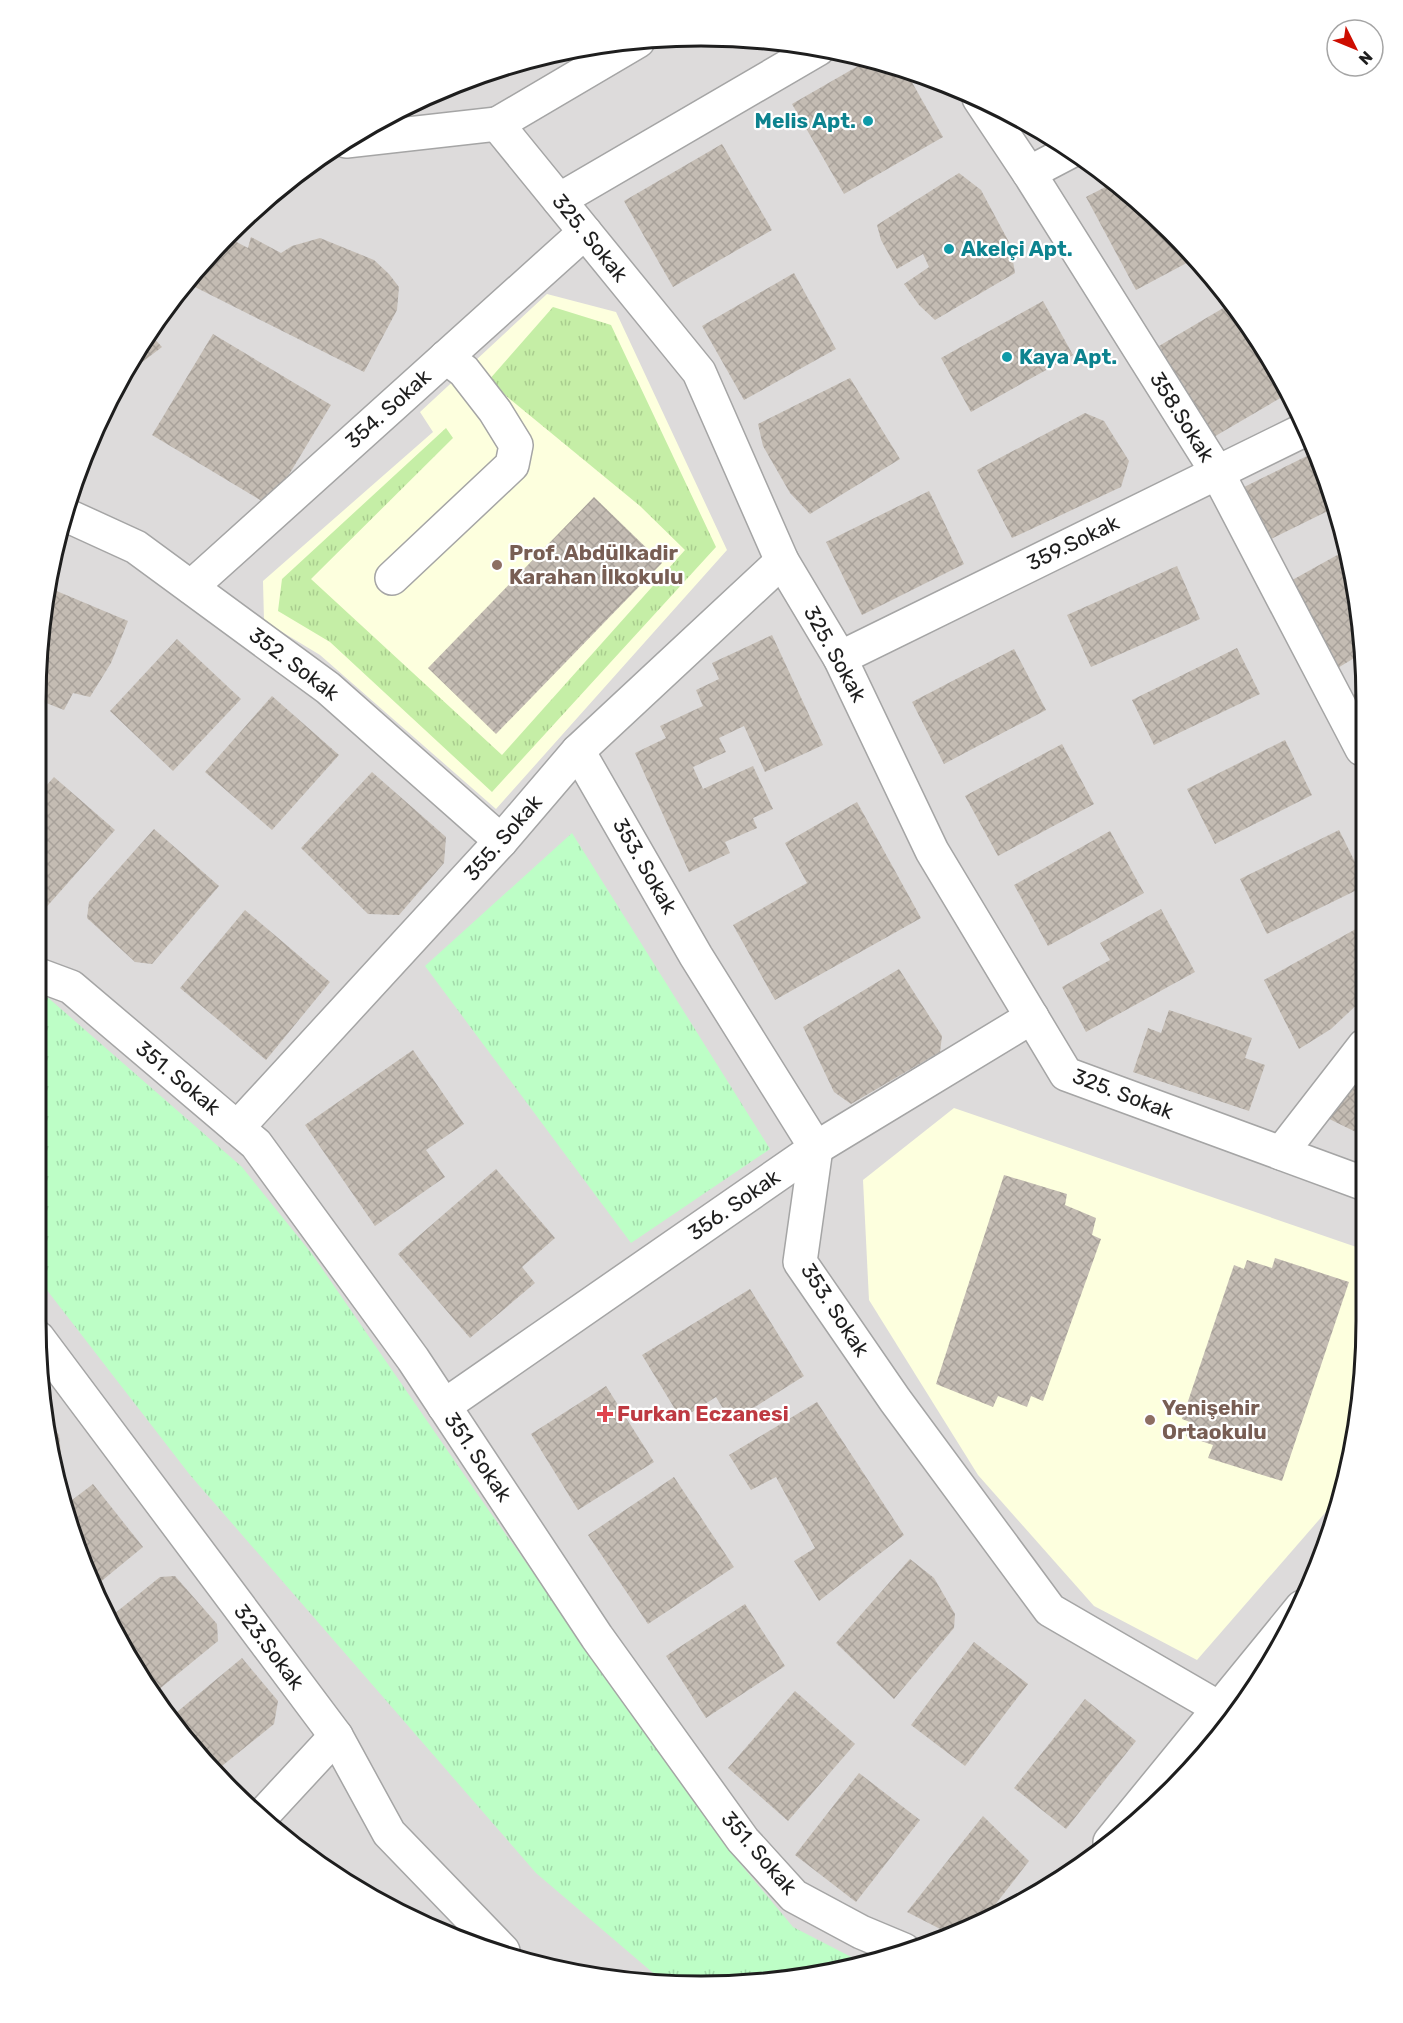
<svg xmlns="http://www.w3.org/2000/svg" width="1403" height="2023" viewBox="0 0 1403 2023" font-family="Rubik,sans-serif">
<defs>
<pattern id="grass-tufts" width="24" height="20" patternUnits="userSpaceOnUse" patternTransform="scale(1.5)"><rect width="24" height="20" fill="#c5eea6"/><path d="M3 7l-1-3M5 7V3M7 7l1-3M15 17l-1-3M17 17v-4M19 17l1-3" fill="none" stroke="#a9cc8e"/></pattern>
<pattern id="park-tufts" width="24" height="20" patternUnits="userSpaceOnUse" patternTransform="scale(1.5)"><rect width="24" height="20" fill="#bdfec6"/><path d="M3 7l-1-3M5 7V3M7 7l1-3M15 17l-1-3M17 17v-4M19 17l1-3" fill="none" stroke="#a2d9aa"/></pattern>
<pattern id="building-cross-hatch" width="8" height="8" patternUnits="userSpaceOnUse" patternTransform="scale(1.5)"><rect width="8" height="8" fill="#c4bcb3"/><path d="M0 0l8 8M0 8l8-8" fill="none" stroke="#a8a19a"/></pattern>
</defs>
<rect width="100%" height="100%" fill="#f0ede4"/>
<polygon fill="#dddbdb" points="745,37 873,59 996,104 1106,173 1202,262 1299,407 1344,529 1361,614 1366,1365 1344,1493 1299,1616 1230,1726 1141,1822 996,1919 831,1974 702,1987 615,1981 447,1936 332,1875 263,1822 148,1691 87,1576 59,1494 36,1321 36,701 49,571 87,447 125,368 201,263 262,201 368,125 487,71 614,42"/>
<g fill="#fdffde">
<polygon points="547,294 616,312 727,550 496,809 320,655 264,621 263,581 433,432 420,412"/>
<polygon points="954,1108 1365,1250 1366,1365 1345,1490 1197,1660 1094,1606 978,1475 869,1300 863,1180"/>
</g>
<polygon fill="url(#grass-tufts)" points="553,307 611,325 716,547 492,792 330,642 278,611 282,579 446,428 453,438 311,579 502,755 685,550 640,506 488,381"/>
<g fill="url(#park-tufts)">
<polygon points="572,833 770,1149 631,1243 425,966"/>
<polygon points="36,991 45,995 242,1167 312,1254 485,1505 738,1861 793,1927 863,1963 831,1974 702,1987 671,1985 659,1978 536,1873 190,1475 36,1276"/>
</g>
<g fill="url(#building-cross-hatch)">
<polygon points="872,58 905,70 943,137 844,194 792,104"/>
<polygon points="722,144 772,230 673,287 624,201"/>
<polygon points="959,173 981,190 1010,244 1015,273 935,320 919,305 904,284 929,267 923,254 897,269 881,240 877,225"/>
<polygon points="1115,182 1196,258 1136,290 1086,197"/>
<polygon points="227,237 248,248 251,237 281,253 292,246 320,238 374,260 389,274 399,287 397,310 364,372 187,283 201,263 219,245 221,246"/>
<polygon points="794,273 836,349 744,400 702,326"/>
<polygon points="1043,301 1073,355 971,412 941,358"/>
<polygon points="1230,304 1289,393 1212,438 1159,346"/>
<polygon points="150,334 162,347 120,379 125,368"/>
<polygon points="213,334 331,405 270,506 152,435"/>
<polygon points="850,378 900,459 810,514 790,493 763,446 758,424"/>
<polygon points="1085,413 1104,421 1129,461 1121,487 1012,538 977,470"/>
<polygon points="1315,452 1336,507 1261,544 1236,491"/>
<polygon points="929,491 964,564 862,615 826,542"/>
<polygon points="594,497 662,563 496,734 428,668"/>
<polygon points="1348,549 1361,614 1361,654 1336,669 1287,583"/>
<polygon points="1177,566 1200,619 1091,667 1067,615"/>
<polygon points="47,587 128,621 111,663 90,697 73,693 64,710 36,699"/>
<polygon points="772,635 823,745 765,772 744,726 719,738 726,752 693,767 703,789 753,766 773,809 753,818 757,828 725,842 730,853 689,872 635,753 666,738 660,726 703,706 696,690 719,679 712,663"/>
<polygon points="177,639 241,699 173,771 110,711"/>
<polygon points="1237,648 1260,694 1154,745 1132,700"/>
<polygon points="1014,649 1046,710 944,764 912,702"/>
<polygon points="1362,692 1362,717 1350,696"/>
<polygon points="272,696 339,755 272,830 205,772"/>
<polygon points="1285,740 1312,795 1215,844 1187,789"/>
<polygon points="1062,744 1094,804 998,856 965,796"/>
<polygon points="372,772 446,837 444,863 399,915 368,914 301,848"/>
<polygon points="54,777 115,830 42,912 36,906 36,797"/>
<polygon points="857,802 921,918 775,1000 733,925 807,883 785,843"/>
<polygon points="154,829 219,886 152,964 135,962 87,918 89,902"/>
<polygon points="1339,830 1363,878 1363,887 1267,934 1240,879"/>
<polygon points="1110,831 1144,893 1048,946 1014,885"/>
<polygon points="1161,909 1195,972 1086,1032 1062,987 1110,960 1100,943"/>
<polygon points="245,910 330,982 266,1060 180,988"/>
<polygon points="1363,925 1363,999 1331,1029 1299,1049 1264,980"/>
<polygon points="899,969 942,1036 940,1052 851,1104 834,1092 803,1027"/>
<polygon points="1169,1010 1252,1038 1245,1058 1265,1065 1249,1111 1133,1072 1148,1028 1161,1033"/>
<polygon points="413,1050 464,1124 426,1150 445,1177 375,1226 305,1125"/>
<polygon points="1364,1060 1364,1136 1315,1112"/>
<polygon points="496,1169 555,1238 522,1267 535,1283 470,1338 398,1254"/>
<polygon points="1004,1175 1067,1194 1065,1205 1096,1218 1092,1235 1101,1239 1043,1401 1031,1396 1027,1407 998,1396 993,1407 936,1384"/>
<polygon points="1275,1258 1349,1282 1282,1481 1208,1458 1213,1445 1186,1436 1190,1422 1182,1419 1234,1265 1244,1269 1247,1260 1272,1268"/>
<polygon points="750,1289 804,1376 731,1422 716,1397 681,1419 642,1355"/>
<polygon points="606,1386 654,1462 578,1510 531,1434"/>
<polygon points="817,1402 904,1535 819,1601 794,1561 815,1548 776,1477 751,1490 729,1455"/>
<polygon points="50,1424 59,1435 61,1454 54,1459"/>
<polygon points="674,1477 734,1567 648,1624 588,1535"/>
<polygon points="93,1484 143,1547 93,1588 87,1576 63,1507"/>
<polygon points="910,1559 934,1578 955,1614 954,1628 894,1699 836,1643"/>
<polygon points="175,1576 217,1624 218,1641 152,1695 109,1618 160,1577"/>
<polygon points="745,1604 785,1666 706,1718 666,1656"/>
<polygon points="974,1642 1028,1684 965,1766 911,1725"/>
<polygon points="242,1658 278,1701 274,1724 217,1770 171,1717"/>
<polygon points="795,1691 855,1744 788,1821 728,1768"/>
<polygon points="1085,1699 1136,1741 1066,1829 1014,1788"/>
<polygon points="859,1773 920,1820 856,1902 795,1855"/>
<polygon points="983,1816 1029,1861 981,1923 950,1934 907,1912"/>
</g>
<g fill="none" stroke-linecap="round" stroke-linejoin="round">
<g stroke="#a5a5a5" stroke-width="36">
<g id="minor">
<polyline points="638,41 497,124 699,372 782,561 840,658 932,851 1066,1074 1365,1184"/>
<polyline points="979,98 1029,173 1217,472 1362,749"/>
<polyline points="346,141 497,124"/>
<polyline points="1029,173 1071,151"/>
<polyline points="559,200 818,49"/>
<polyline points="66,515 136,547 328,688 501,841"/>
<polyline points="392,578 512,465 516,445 495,411 464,371 446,357"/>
<polyline points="191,587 585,232"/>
<polyline points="840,658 1306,429"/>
<polyline points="578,751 696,956 816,1148 800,1262 895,1400 1050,1610 1219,1708"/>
<polyline points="36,974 71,987 256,1144 413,1359 597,1637 743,1840 794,1896 861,1932 904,1950"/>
<polyline points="237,1128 501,841 578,751 782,561"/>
<polyline points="1281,1153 1364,1046"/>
<polyline points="38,1338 336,1736 389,1833 503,1951"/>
<polyline points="444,1406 816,1148 1032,1017"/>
<polyline points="260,1818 336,1736"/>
<polyline points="1110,1842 1302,1607"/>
</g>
</g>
<use href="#minor" stroke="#fff" stroke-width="33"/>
</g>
<g fill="#0f9aa8" stroke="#fff" stroke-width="2">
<circle cx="868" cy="121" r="6"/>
<circle cx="949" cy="249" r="6"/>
<circle cx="1007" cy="357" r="6"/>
</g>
<g fill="#8d6e63" stroke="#fff" stroke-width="2">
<circle cx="497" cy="565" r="6"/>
<circle cx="1150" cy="1420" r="6"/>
</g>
<path fill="#e0444e" stroke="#fff" stroke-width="2" d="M602 1405h6v6h6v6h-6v6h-6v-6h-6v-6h6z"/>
<g text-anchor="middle" stroke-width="4.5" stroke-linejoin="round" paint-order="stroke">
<g font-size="21" font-weight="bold" fill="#0d838f" stroke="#fff" text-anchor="start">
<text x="856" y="128" text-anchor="end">Melis Apt.</text>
<text x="961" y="256">Akelçi Apt.</text>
<text x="1019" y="364">Kaya Apt.</text>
</g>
<g font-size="21" fill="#1e1e1e" stroke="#fff">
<text transform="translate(590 238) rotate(51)" y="7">325. Sokak</text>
<text transform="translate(388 409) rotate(-42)" y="7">354. Sokak</text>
<text transform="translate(1182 417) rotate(58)" y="7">358.Sokak</text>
<text transform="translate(1073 543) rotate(-26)" y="7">359.Sokak</text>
<text transform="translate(835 654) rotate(61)" y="7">325. Sokak</text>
<text transform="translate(294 664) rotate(37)" y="7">352. Sokak</text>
<text transform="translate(503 838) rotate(-49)" y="7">355. Sokak</text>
<text transform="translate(645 866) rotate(60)" y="7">353. Sokak</text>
<text transform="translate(178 1078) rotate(40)" y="7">351. Sokak</text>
<text transform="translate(1123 1094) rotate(21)" y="7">325. Sokak</text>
<text transform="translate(734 1205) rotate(-35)" y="7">356. Sokak</text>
<text transform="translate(835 1310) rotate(57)" y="7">353. Sokak</text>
<text transform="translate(478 1457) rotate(56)" y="7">351. Sokak</text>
<text transform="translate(269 1647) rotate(53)" y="7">323.Sokak</text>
<text transform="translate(759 1853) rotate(49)" y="7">351. Sokak</text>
</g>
<g font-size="21" font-weight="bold" fill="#785e54" stroke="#fff" text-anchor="start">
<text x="509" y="560">Prof. Abdülkadir<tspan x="509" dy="24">Karahan İlkokulu</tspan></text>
<text x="1162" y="1415">Yenişehir<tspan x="1162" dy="24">Ortaokulu</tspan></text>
</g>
<g font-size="21" font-weight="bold" fill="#be3a42" stroke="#fff" text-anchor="start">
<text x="617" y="1421">Furkan Eczanesi</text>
</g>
</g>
<path d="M0 0H1403V2023H0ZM701 46H701A655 655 0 0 1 1356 701V1321A655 655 0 0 1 701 1976H701A655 655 0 0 1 46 1321V701A655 655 0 0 1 701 46Z" fill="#fff" fill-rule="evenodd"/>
<path fill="none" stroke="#1e1e1e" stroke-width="3" d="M701 46H701A655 655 0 0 1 1356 701V1321A655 655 0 0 1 701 1976H701A655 655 0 0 1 46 1321V701A655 655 0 0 1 701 46Z"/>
<g transform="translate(1355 48) rotate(133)"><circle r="28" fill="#ffffff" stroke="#a5a5a5" stroke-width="1.5"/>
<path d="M0-4.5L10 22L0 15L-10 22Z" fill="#cd0d00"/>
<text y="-9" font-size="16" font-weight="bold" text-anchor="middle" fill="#1e1e1e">N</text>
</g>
</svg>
